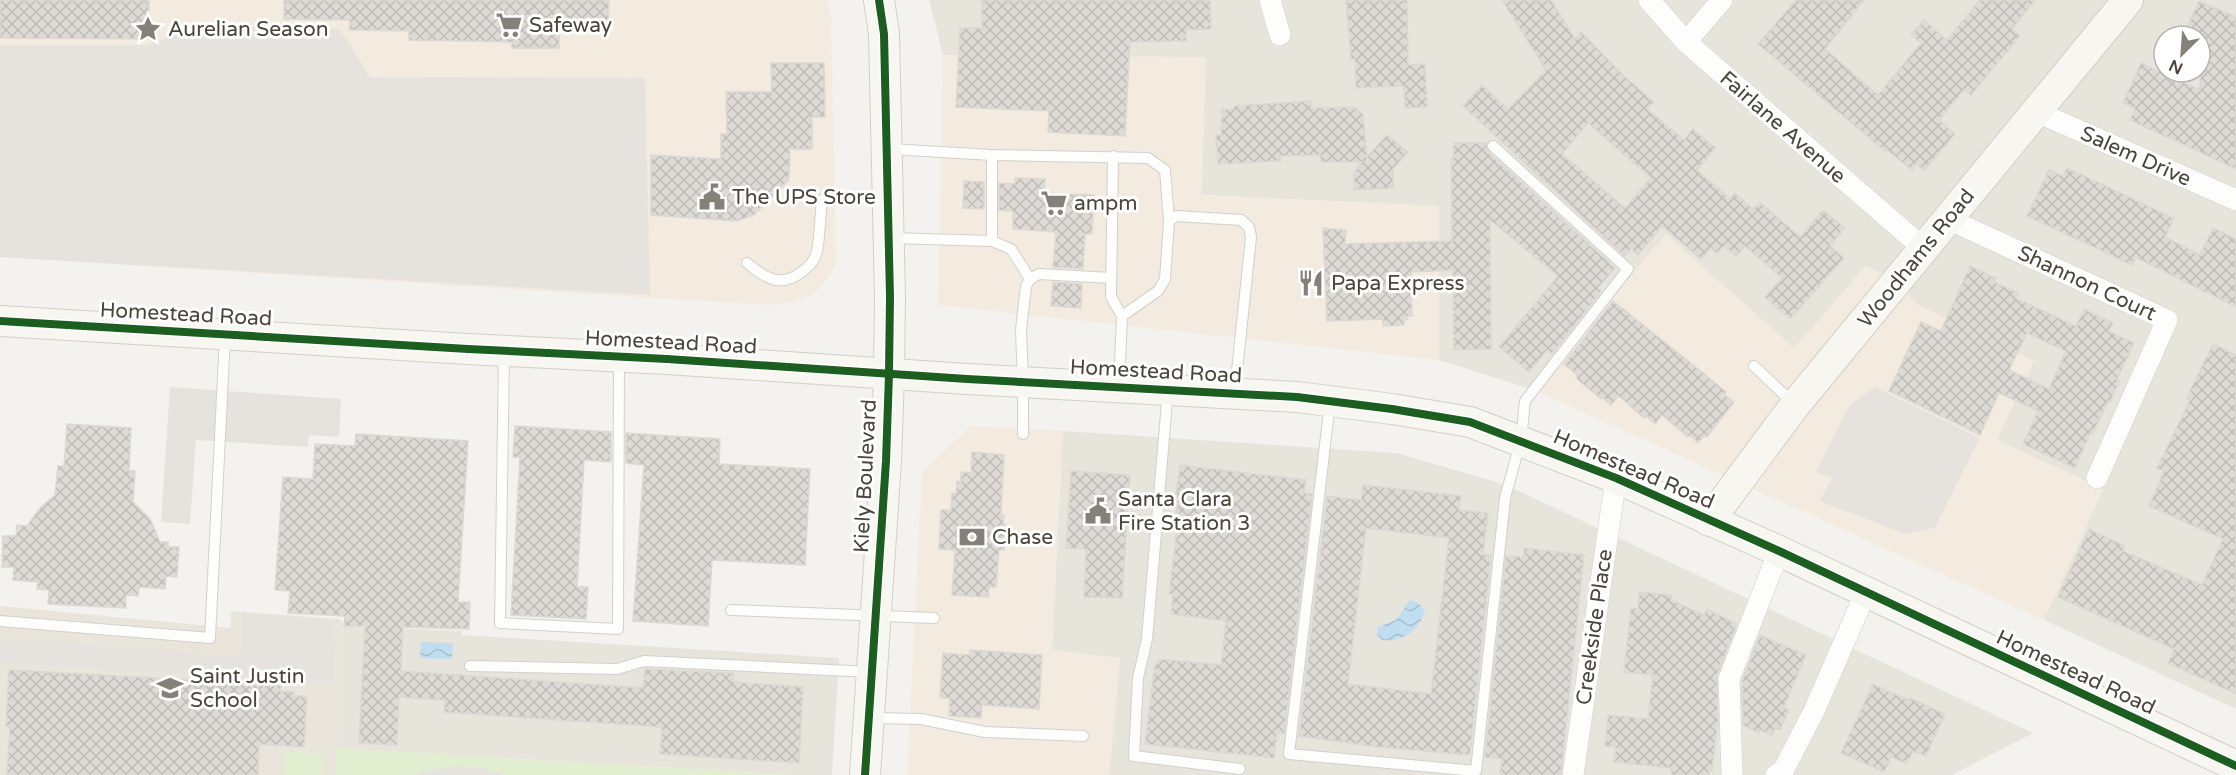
<svg xmlns="http://www.w3.org/2000/svg" width="2236" height="775" viewBox="0 0 2236 775" font-family="'Varela Round',sans-serif">
<defs>
<pattern id="water-waves" width="16" height="10" patternUnits="userSpaceOnUse" patternTransform="scale(1.5)"><rect width="16" height="10" fill="#c0ddf1"/><path d="M0 5q4-4 8 0t8 0" fill="none" stroke="#a6bfcf"/></pattern>
<pattern id="building-cross-hatch" width="8" height="8" patternUnits="userSpaceOnUse" patternTransform="scale(1.5)"><rect width="8" height="8" fill="#dedbd6"/><path d="M0 0l8 8M0 8l8-8" fill="none" stroke="#c0bdb8"/></pattern>
</defs>
<rect width="100%" height="100%" fill="#f4f2ee"/>
<g fill="#e7e4dc" fill-rule="evenodd">
<path d="M929 0H2236V709L2044 620 2103 489 1997 440 2033 361 1918 305 1896 281 1866 266 1795 349 1534 390 1439 360V206L1201 195 1205 58 943 55ZM2164 36H2200V72H2164Z"/>
<polygon points="1063,431 1397,453 1506,485 2033,733 1952,775 1109,775 1120,658 1052,650"/>
<polygon points="344,626 462,631 462,635 839,658 832,775 792,775 336,748"/>
</g>
<g fill="#f3ebdf">
<polygon points="0,0 827,0 831,15 836,262 832,273 816,292 795,302 767,305 0,257"/>
<polygon points="943,55 1206,57 1202,195 1439,206 1439,360 938,305"/>
<polygon points="1666,234 1794,348 1866,266 1896,281 1918,305 2034,361 1997,440 2103,489 2044,620 1534,390"/>
<polygon points="971,426 1063,431 1052,650 1120,658 1109,775 907,775 922,472"/>
</g>
<polygon fill="#eae5da" points="0,606 231,628 231,611 340,619 344,626 335,775 0,775"/>
<g fill="#e1eecf">
<polygon points="336,748 792,775 335,775"/>
<polygon points="286,752 324,754 323,775 285,775"/>
</g>
<g fill="#e6e3df">
<polygon points="199,26 340,29 370,77 645,78 650,295 0,257 0,45 147,45"/>
<polygon points="170,387 341,399 339,437 309,435 308,447 196,440 190,524 161,522"/>
<polygon points="1875,387 1980,438 1935,528 1905,534 1820,501 1832,478 1816,472 1850,405"/>
<polygon points="243,613 336,621 333,683 0,663 0,637 241,656"/>
<polygon points="459,766 484,768 505,775 409,775 435,769"/>
</g>
<g fill="url(#water-waves)">
<path d="M1410 600 1417 602 1425 611C1418 632 1403 642 1382 640L1377 635 1378 627 1396 620Z"/>
<polygon points="421,642 453,643 452,659 420,658"/>
</g>
<g fill="url(#building-cross-hatch)" stroke="#dcd9d4" stroke-width="1.5" fill-rule="evenodd">
<polygon points="0,0 149,0 149,39 0,38"/>
<polygon points="284,0 609,0 608,28 559,28 559,48 512,48 512,42 409,40 409,31 349,30 350,20 284,19"/>
<polygon points="982,0 1210,0 1211,29 1186,30 1186,41 1130,42 1125,136 1048,132 1049,111 956,107 960,28 982,28"/>
<polygon points="1346,0 1407,0 1408,65 1425,64 1427,107 1405,108 1404,86 1356,88 1355,59 1351,59"/>
<path d="M1502 0H1551L1575 39 1581 32 1625 77 1654 102 1647 109 1684 140 1693 129 1716 148 1697 170 1730 199 1735 193 1753 209 1760 202 1800 237 1823 210 1845 228 1830 246 1844 258 1790 319 1765 297 1782 278 1745 246 1736 256 1724 246 1717 253 1711 248 1701 259 1662 226 1638 255 1631 249 1625 256 1463 106 1482 85 1508 109 1546 70ZM1588 123 1651 178 1625 208 1562 154Z"/>
<polygon points="1796,0 1864,0 1825,49 1878,95 1921,43 1911,35 1924,20 1947,40 1980,0 2035,0 2012,29 2020,36 1971,95 1964,90 1939,120 1955,134 1924,171 1916,164 1912,170 1887,150 1886,152 1758,44"/>
<polygon points="2199,1 2236,17 2236,169 2130,120 2135,108 2123,103 2141,63 2200,90 2200,36 2183,36"/>
<polygon points="771,63 824,63 825,117 812,117 812,149 790,149 789,180 754,215 737,221 651,215 651,155 721,159 721,134 727,134 726,92 772,92"/>
<polygon points="1311,101 1311,108 1354,107 1363,114 1367,157 1387,135 1408,152 1393,169 1393,188 1354,190 1354,172 1362,162 1321,162 1320,155 1280,156 1281,161 1218,164 1216,135 1221,135 1222,109 1234,109 1234,106"/>
<polygon points="1454,143 1486,143 1488,152 1615,268 1598,288 1601,291 1552,354 1547,350 1529,372 1499,347 1558,276 1490,220 1491,349 1454,350 1453,270 1411,272 1412,316 1407,316 1408,320 1404,319 1404,325 1383,326 1383,319 1327,321 1323,228 1346,230 1345,244 1452,241 1451,159 1453,159"/>
<polygon points="2067,168 2174,218 2165,237 2200,255 2213,228 2236,239 2236,307 2135,257 2132,265 2027,216 2049,170 2063,176"/>
<polygon points="1015,178 1045,179 1044,193 1094,195 1092,234 1085,234 1083,269 1053,267 1056,232 1013,229 1013,211 999,210 999,183 1015,184"/>
<polygon points="964,181 984,182 984,209 963,208"/>
<path d="M1970 266 1996 278 1994 282 2018 293 2015 298 2076 326 2084 309 2113 323 2109 331 2134 343 2117 379 2120 380 2110 402 2108 401 2092 435 2090 434 2075 468 2023 444 2038 411 1999 393 1980 435 1889 391 1921 322 1941 331ZM2027 333 2066 351 2049 389 2009 370Z"/>
<polygon points="1053,282 1082,284 1081,308 1051,306"/>
<polygon points="1613,301 1702,372 1726,392 1724,394 1734,402 1707,437 1705,435 1698,443 1690,435 1688,437 1662,415 1655,424 1646,416 1644,418 1619,396 1611,405 1602,397 1601,399 1576,378 1578,376 1564,364"/>
<polygon points="2213,344 2236,355 2236,694 2168,663 2174,649 2058,597 2089,529 2125,546 2123,551 2202,585 2223,539 2149,506 2164,471 2157,468 2190,400 2186,399"/>
<polygon points="67,424 131,428 129,471 135,471 133,502 150,519 160,542 168,542 168,547 179,547 177,577 166,576 165,589 139,587 138,596 126,595 126,608 48,604 49,590 37,589 38,582 13,580 14,567 2,567 3,536 16,536 17,525 27,526 40,508 55,495 58,466 64,466"/>
<polygon points="515,426 611,432 611,462 584,460 577,587 588,587 586,619 511,615 520,457 513,457"/>
<polygon points="626,433 720,439 719,464 810,469 805,565 712,560 708,626 633,621 644,465 626,463"/>
<polygon points="356,434 468,441 458,602 470,602 469,629 403,627 401,671 643,688 645,669 734,673 734,682 803,687 799,763 660,754 662,727 444,712 445,700 399,697 397,745 359,743 365,626 344,626 345,616 288,613 290,591 275,590 283,477 313,479 315,444 355,446"/>
<polygon points="972,452 1004,455 1001,515 1004,515 1003,524 1005,524 1004,550 999,550 996,587 989,587 988,597 952,595 955,550 939,549 941,510 951,510 952,493 956,494 957,481 961,482 961,472 971,473"/>
<polygon points="1180,465 1306,480 1304,493 1312,494 1284,734 1277,733 1274,758 1145,744 1155,664 1158,664 1159,659 1221,665 1226,621 1171,614 1173,594 1169,594 1179,514 1176,514 1177,502 1175,502"/>
<polygon points="1071,471 1130,475 1122,598 1084,597 1086,549 1066,548"/>
<path d="M1363 485 1461 496 1459 510 1488 513 1483 554 1491 555 1470 755 1378 747 1299 736 1327 496 1361 500ZM1366 528 1449 538 1431 694 1348 684Z"/>
<polygon points="1524,548 1584,555 1561,775 1500,775 1502,759 1485,757 1506,556 1524,557"/>
<polygon points="1639,592 1671,595 1671,600 1704,615 1707,609 1737,624 1717,675 1718,721 1712,771 1709,770 1709,775 1672,775 1670,768 1614,762 1616,747 1605,746 1608,715 1648,719 1653,675 1624,672 1631,608 1638,609"/>
<polygon points="1760,635 1806,655 1784,707 1789,710 1780,730 1775,728 1772,736 1760,730 1759,733 1743,725 1742,681"/>
<polygon points="970,650 1042,655 1039,709 982,705 981,718 949,716 950,698 940,698 943,653 970,655"/>
<polygon points="9,670 281,685 280,691 294,692 294,696 307,696 304,747 259,744 258,775 7,775 10,727 6,726"/>
<polygon points="1873,684 1908,700 1910,698 1945,714 1926,756 1913,751 1907,764 1891,757 1884,772 1841,753"/>
</g>
<g fill="none" stroke-linecap="round" stroke-linejoin="round">
<g stroke="#d2d0cb" stroke-width="12">
<g id="lane">
<polyline points="890,149 992,155 1148,158 1165,170 1169,221"/>
<polyline points="1113,156 1111,297 1122,316 1119,387"/>
<polyline points="890,238 992,241 1011,249 1030,279"/>
<polyline points="992,241 992,155"/>
<path d="M747 263C766 279 782 289 804 270 811 265 815 260 817 251 820 235 820 217 822 200"/>
<polyline points="1122,316 1158,291 1165,279 1169,221 1176,216 1241,220 1249,227 1251,237 1235,390"/>
<polyline points="504,354 500,623 618,629 619,360"/>
<polyline points="1754,366 1793,403"/>
<polyline points="1168,390 1147,639 1138,678 1134,756 1240,769"/>
<polyline points="1330,402 1289,754 1476,771 1505,498 1521,440 1525,401 1628,269 1493,146"/>
<polyline points="1023,434 1023,382 1021,330 1026,286 1030,279 1039,274 1111,278"/>
<polyline points="731,610 934,618"/>
<polyline points="0,621 210,638 225,336"/>
<polyline points="470,666 617,669 644,661 871,672"/>
<polyline points="872,718 921,719 985,732 1083,736"/>
</g>
</g>
<g stroke="#d2d0cb" stroke-width="22">
<g id="street">
<polyline points="1270,0 1280,35"/>
<polyline points="1649,0 1686,42 1923,248"/>
<polyline points="1686,42 1722,0"/>
<polyline points="2037,112 2236,200"/>
<polyline points="1948,219 2167,320 2097,478"/>
<polyline points="1573,775 1616,478"/>
<polyline points="1732,775 1729,679 1779,551"/>
<polyline points="1776,775 1783,771 1814,711 1866,592"/>
</g>
</g>
<g stroke="#d3cfc5" stroke-width="32">
<g id="secondary">
<polyline points="0,321 468,349 667,359 967,379 1297,397 1392,409 1470,422 1616,478 1779,551 2236,766"/>
<polyline points="1709,521 1795,405 2128,0"/>
<polyline points="865,775 886,461 889,374 890,297 884,34 879,0"/>
</g>
</g>
<use href="#lane" stroke="#fdfdfc" stroke-width="10"/>
<use href="#street" stroke="#fdfdfc" stroke-width="21"/>
<use href="#secondary" stroke="#f7f6f1" stroke-width="30"/>
<g stroke="#fff" stroke-width="11">
<g id="cycleway">
<polyline points="0,321 468,349 667,359 967,379 1297,397 1392,409 1470,422 1616,478 1779,551 2236,766"/>
<polyline points="865,775 886,461 889,374 890,297 884,34 879,0"/>
</g>
</g>
<use href="#cycleway" stroke="#1b5e20" stroke-width="8"/>
</g>
<defs>
<g id="supermarket-bare" transform="scale(2.07)"><path d="M-6-5.5h2.5l.6 2H6L4.5 2H-2.5L-4.4-4H-6ZM-1.5 3.2a1.3 1.3 0 1 0 .1 0ZM3 3.2a1.3 1.3 0 1 0 .1 0Z" fill="#868178" stroke="#fff" stroke-width="2.5" paint-order="stroke"/></g>
<g id="sight-bare" transform="scale(2.07)"><path d="M0-6L1.8-2.2L6-1.7L2.9 1.2L3.7 5.4L0 3.3L-3.7 5.4L-2.9 1.2L-6-1.7L-1.8-2.2Z" fill="#868178" stroke="#fff" stroke-width="2.5" paint-order="stroke"/></g>
<g id="civic-bare" transform="scale(2.07)"><path d="M-.6-6.5H3V-4.5H.6V-3L4-1V1h2V6H-6V1h2V-1L-.6-3ZM-1.2 2.5V6h2.4V2.5Z" fill="#868178" stroke="#fff" stroke-width="2.5" paint-order="stroke"/></g>
<g id="restaurant-bare" transform="scale(2.07)"><path d="M-5-6h1v4h1v-4h1v4h1v-4h1v5L-1.5 .5V6h-2V.5L-5-1ZM5-6V6H3V1.5H1.5Q1.5-4 5-6Z" fill="#868178" stroke="#fff" stroke-width="2.5" paint-order="stroke"/></g>
<g id="bank-bare" transform="scale(2.07)"><path d="M-6-4H6V4H-6ZM0-2.3a2.3 2.3 0 1 0 0 4.6a2.3 2.3 0 1 0 0-4.6Z" fill="#868178" stroke="#fff" stroke-width="2.5" paint-order="stroke"/></g>
<g id="school-bare" transform="scale(2.07)"><path d="M0-5L7-2L0 1L-7-2ZM-4 1L0 2.5L4 1V4Q0 6-4 4Z" fill="#868178" stroke="#fff" stroke-width="2.5" paint-order="stroke"/></g>
</defs>
<g fill-rule="evenodd">
<use href="#supermarket-bare" x="509" y="25"/>
<use href="#sight-bare" x="148" y="29"/>
<use href="#civic-bare" x="712" y="197"/>
<use href="#supermarket-bare" x="1054" y="203"/>
<use href="#restaurant-bare" x="1311" y="283"/>
<use href="#civic-bare" x="1098" y="511"/>
<use href="#bank-bare" x="972" y="537"/>
<use href="#school-bare" x="170" y="688"/>
</g>
<g text-anchor="middle" stroke-width="6" stroke-linejoin="round" paint-order="stroke">
<g font-size="21" fill="#4b4439" stroke="#fff" text-anchor="start">
<text x="529" y="32">Safeway</text>
<text x="168" y="36">Aurelian Season</text>
<text x="732" y="204">The UPS Store</text>
<text x="1074" y="210">ampm</text>
<text x="1331" y="290">Papa Express</text>
<text x="1118" y="506">Santa Clara<tspan x="1118" dy="24">Fire Station 3</tspan></text>
<text x="992" y="544">Chase</text>
<text x="190" y="683">Saint Justin<tspan x="190" dy="24">School</tspan></text>
</g>
<g font-size="21" fill="#4b4439" stroke="#fff">
<text transform="translate(1783 127) rotate(41)" y="7">Fairlane Avenue</text>
<text transform="translate(2136 156) rotate(24)" y="7">Salem Drive</text>
<text transform="translate(1916 258) rotate(-51)" y="7">Woodhams Road</text>
<text transform="translate(2087 283) rotate(25)" y="7">Shannon Court</text>
<text transform="translate(186 314) rotate(3)" y="7">Homestead Road</text>
<text transform="translate(671 342) rotate(3)" y="7">Homestead Road</text>
<text transform="translate(1156 371) rotate(3)" y="7">Homestead Road</text>
<text transform="translate(1634 469) rotate(23)" y="7">Homestead Road</text>
<text transform="translate(865 476) rotate(-87)" y="7">Kiely Boulevard</text>
<text transform="translate(1594 627) rotate(-82)" y="7">Creekside Place</text>
<text transform="translate(2076 672) rotate(25)" y="7">Homestead Road</text>
</g>
</g>
<g transform="translate(2182 54) rotate(205)"><circle r="28" fill="#ffffff" stroke="#b7b4b0" stroke-width="1.5"/>
<path d="M0-4.5L10 22L0 15L-10 22Z" fill="#868178"/>
<text y="-9" font-size="16" font-weight="bold" text-anchor="middle" fill="#4b4439">N</text>
</g>
</svg>
